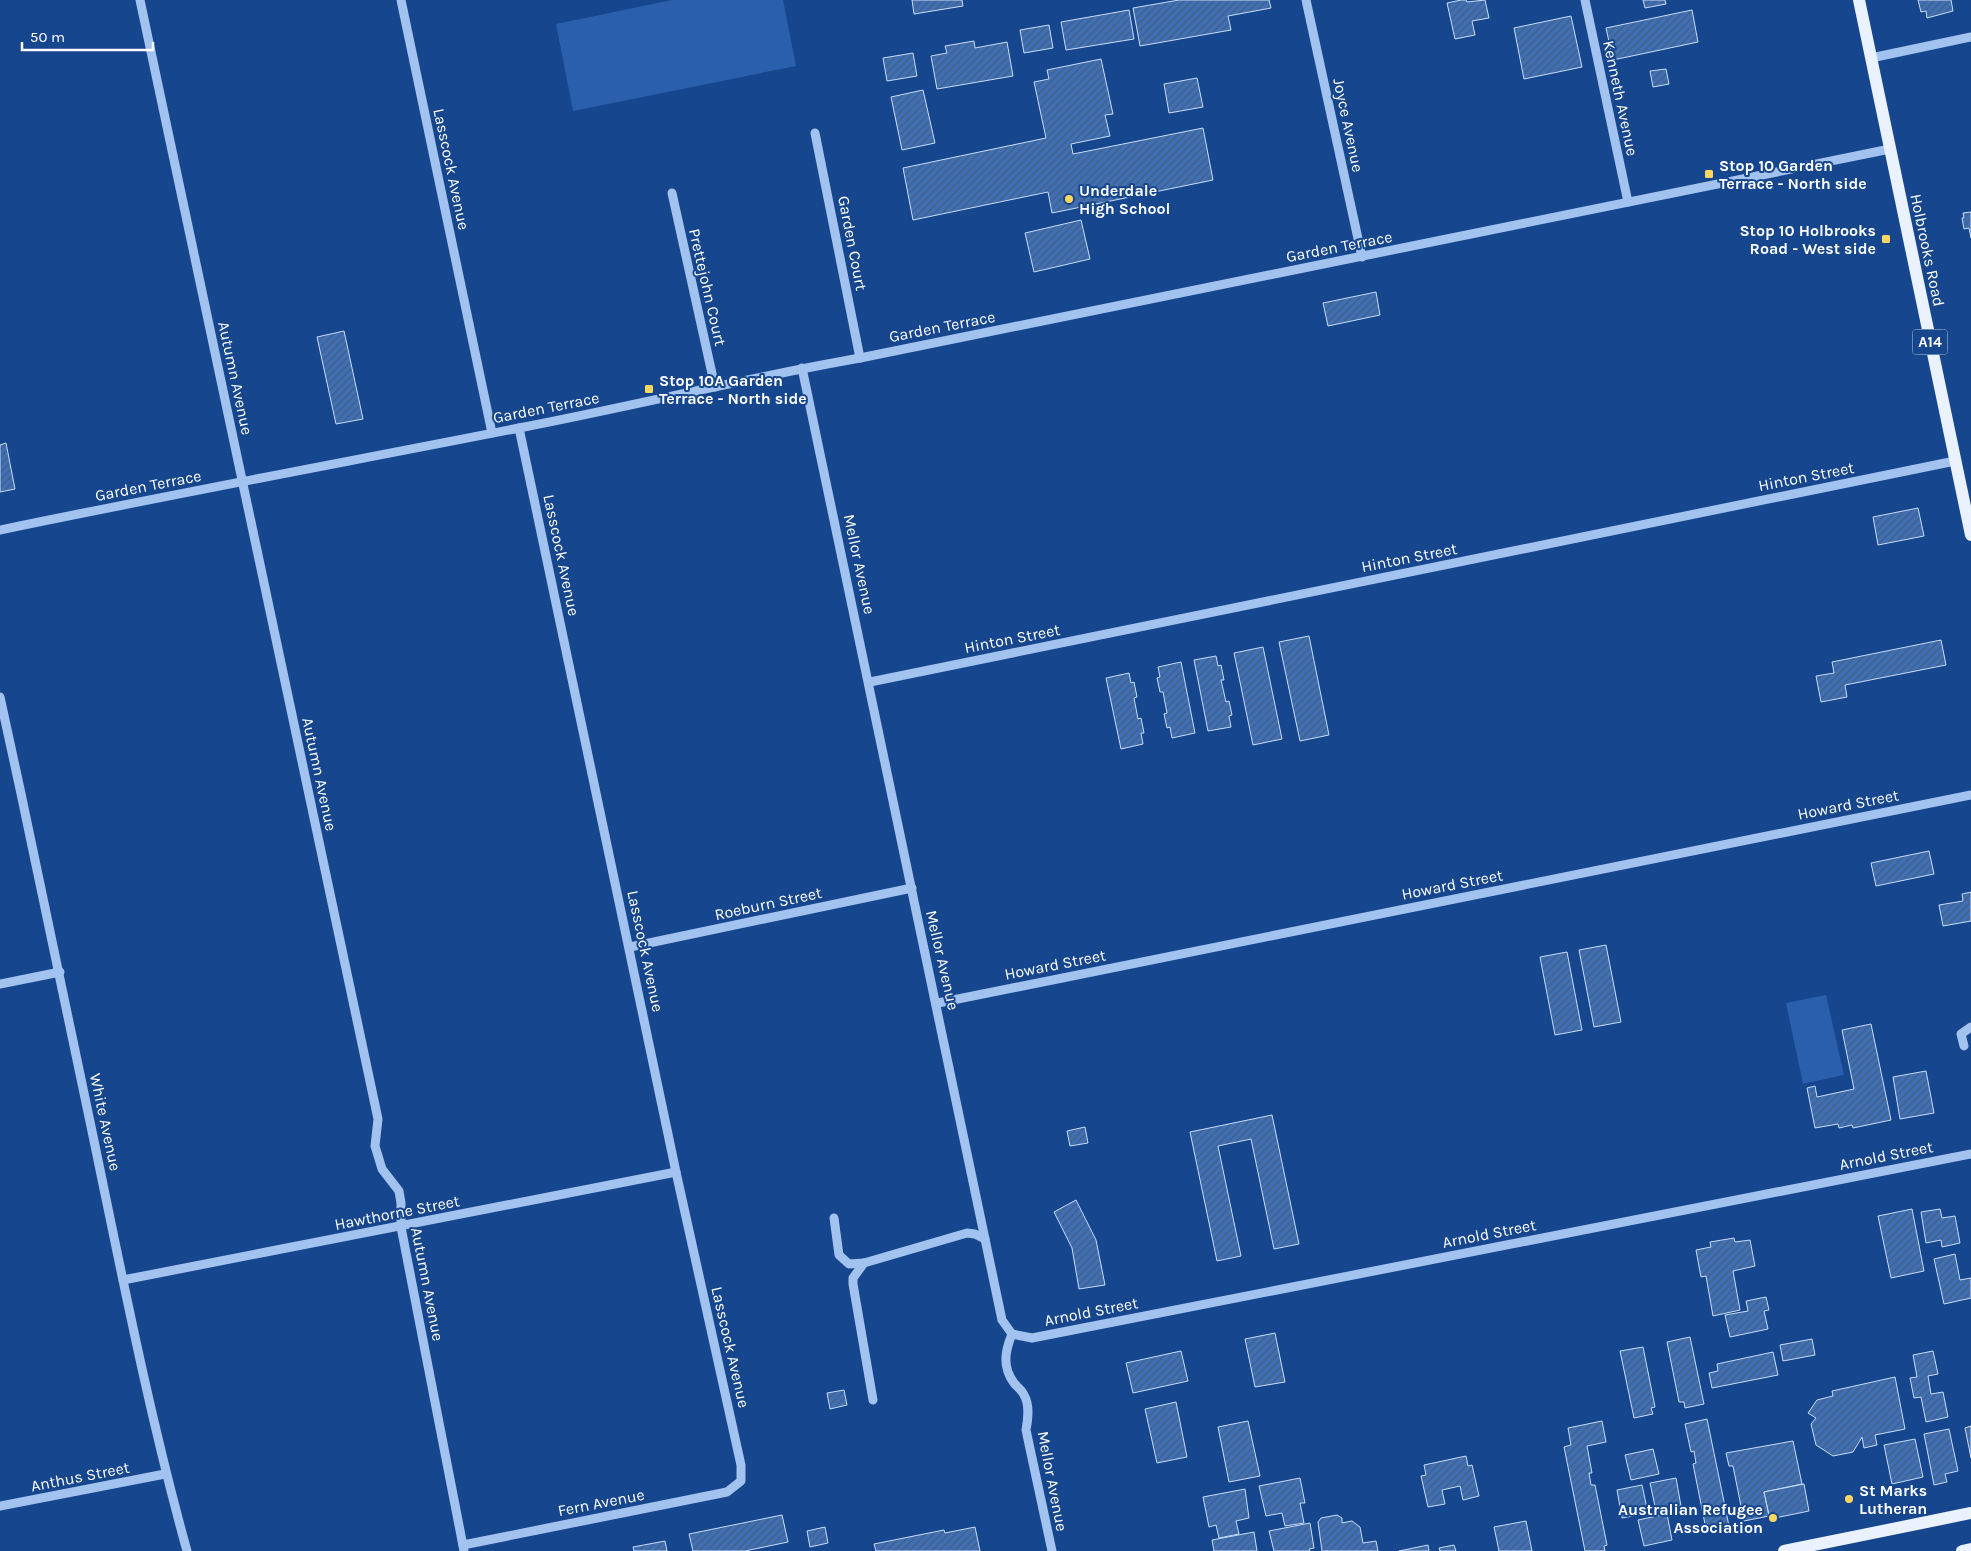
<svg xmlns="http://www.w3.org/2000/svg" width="1971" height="1551" viewBox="0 0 1971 1551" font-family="Karla,sans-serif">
<defs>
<pattern id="building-hatch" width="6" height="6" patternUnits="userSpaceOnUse" patternTransform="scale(1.25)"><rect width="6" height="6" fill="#3f70b6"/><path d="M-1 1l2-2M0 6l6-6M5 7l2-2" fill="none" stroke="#465c7c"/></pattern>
</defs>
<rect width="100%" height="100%" fill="#16468d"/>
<g fill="#295fac">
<polygon points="672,0 783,0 796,66 573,111 556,24"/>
<polygon points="1826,995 1844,1075 1803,1084 1786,1003"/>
</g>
<g fill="url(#building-hatch)" stroke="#c8ddfb">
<polygon points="912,0 962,0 963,6 914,14"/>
<polygon points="1179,0 1269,0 1271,8 1228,16 1231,30 1140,46 1133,8"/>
<polygon points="1461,0 1466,0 1467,2 1485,0 1489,18 1472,21 1475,35 1455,39 1447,3"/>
<polygon points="1643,0 1665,0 1666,4 1645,8"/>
<polygon points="1918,0 1951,0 1953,11 1927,18 1926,11 1921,12"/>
<polygon points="1129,10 1134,39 1066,50 1061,22"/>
<polygon points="1692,10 1698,42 1613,60 1606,28"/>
<polygon points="1571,16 1582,67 1524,79 1514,28"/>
<polygon points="1049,25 1053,48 1024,53 1020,30"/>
<polygon points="974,41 975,48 1007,42 1013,76 937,89 931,56 947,53 945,46"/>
<polygon points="913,53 917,76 887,81 883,58"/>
<polygon points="1101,59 1113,114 1105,115 1110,136 1071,144 1073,154 1203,128 1213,180 1052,213 1048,192 913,220 903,168 1046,138 1034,82 1049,79 1047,70"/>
<polygon points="1666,69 1669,84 1653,87 1650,71"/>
<polygon points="1197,78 1203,107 1169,113 1164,84"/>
<polygon points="923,90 935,143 902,150 891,97"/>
<polygon points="1971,212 1971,238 1969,228 1964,229 1962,218 1964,218 1963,213"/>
<polygon points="1081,220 1090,259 1034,272 1025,233"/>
<polygon points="1376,292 1380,315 1328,326 1323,303"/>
<polygon points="344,331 363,419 336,424 317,337"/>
<polygon points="6,443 15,489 0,492 0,445"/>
<polygon points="1918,508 1924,536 1878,545 1873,517"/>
<polygon points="1309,636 1329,735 1300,741 1279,642"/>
<polygon points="1941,640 1946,665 1845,685 1847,697 1821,702 1816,676 1834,673 1832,662"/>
<polygon points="1263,647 1282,739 1253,745 1234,653"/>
<polygon points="1216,656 1218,666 1221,665 1224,680 1221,680 1226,702 1229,701 1232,715 1229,716 1231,727 1208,731 1194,660"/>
<polygon points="1181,662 1195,733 1172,738 1170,727 1167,728 1164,714 1167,713 1163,692 1160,692 1157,678 1160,677 1158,667"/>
<polygon points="1129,673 1131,683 1134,682 1137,697 1134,698 1138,719 1141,718 1144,733 1141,733 1143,744 1121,749 1106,678"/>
<polygon points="1929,851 1934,874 1876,886 1871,863"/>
<polygon points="1971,892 1971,921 1943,926 1939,905 1963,901 1962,894"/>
<polygon points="1606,945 1621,1022 1594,1027 1579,950"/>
<polygon points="1567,952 1582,1030 1555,1035 1540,957"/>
<polygon points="1871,1024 1891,1120 1853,1128 1852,1125 1839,1128 1838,1124 1815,1128 1807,1088 1815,1086 1817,1097 1854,1089 1842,1030"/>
<polygon points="1926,1071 1934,1113 1900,1119 1893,1077"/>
<polygon points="1272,1115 1299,1244 1274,1249 1251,1139 1218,1146 1241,1256 1217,1261 1190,1132"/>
<polygon points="1085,1127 1088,1143 1070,1146 1067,1131"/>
<polygon points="1076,1200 1096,1240 1105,1285 1079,1289 1072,1248 1054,1212"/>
<polygon points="1912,1209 1924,1271 1891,1278 1878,1216"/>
<polygon points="1940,1209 1942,1218 1955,1216 1960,1243 1942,1247 1941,1240 1926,1243 1921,1212"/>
<polygon points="1734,1238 1735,1242 1750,1240 1755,1266 1733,1271 1740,1310 1713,1316 1706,1276 1701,1277 1696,1250 1711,1247 1710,1242"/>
<polygon points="1955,1254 1960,1280 1971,1278 1971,1298 1944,1304 1934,1259"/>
<polygon points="1766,1297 1769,1310 1764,1311 1768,1329 1730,1337 1725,1315 1748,1311 1746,1301"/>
<polygon points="1275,1333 1285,1382 1255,1387 1245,1339"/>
<polygon points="1690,1337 1704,1404 1685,1408 1684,1402 1679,1402 1667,1342"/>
<polygon points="1812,1339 1815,1355 1783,1361 1780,1345"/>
<polygon points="1643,1347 1655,1407 1651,1408 1653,1414 1634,1418 1620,1351"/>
<polygon points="1181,1351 1188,1381 1133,1393 1126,1363"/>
<polygon points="1933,1351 1938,1374 1928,1376 1931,1394 1943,1392 1948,1417 1926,1422 1921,1397 1914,1398 1910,1378 1917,1377 1913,1355"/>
<polygon points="1773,1352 1778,1375 1712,1388 1709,1373 1718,1371 1717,1364"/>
<polygon points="1895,1377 1905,1429 1875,1435 1877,1445 1864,1448 1862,1437 1853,1452 1833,1456 1816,1445 1811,1424 1816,1418 1808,1413 1817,1400 1833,1396 1832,1391"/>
<polygon points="844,1390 847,1405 830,1409 827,1393"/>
<polygon points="1176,1402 1187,1457 1157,1463 1145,1409"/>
<polygon points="1707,1419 1729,1526 1710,1530 1708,1524 1705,1524 1693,1464 1696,1463 1694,1451 1691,1452 1685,1424"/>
<polygon points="1248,1421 1260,1476 1229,1482 1218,1427"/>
<polygon points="1602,1421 1606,1442 1587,1446 1592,1473 1589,1473 1591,1485 1595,1485 1607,1545 1604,1546 1605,1551 1585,1551 1564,1447 1571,1445 1568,1428"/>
<polygon points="1971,1426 1971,1458 1965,1428"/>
<polygon points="1949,1429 1958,1471 1945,1474 1947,1482 1934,1485 1924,1434"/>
<polygon points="1915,1439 1923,1477 1892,1484 1884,1445"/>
<polygon points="1793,1441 1802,1484 1764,1492 1769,1516 1744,1521 1733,1466 1729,1466 1726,1453"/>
<polygon points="1653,1449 1659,1474 1631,1480 1625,1455"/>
<polygon points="1466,1456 1468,1466 1472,1465 1479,1496 1463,1500 1460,1486 1442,1490 1445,1504 1428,1507 1421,1476 1426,1475 1424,1465"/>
<polygon points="1300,1478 1305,1503 1300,1503 1304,1523 1285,1526 1282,1513 1266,1516 1259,1486"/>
<polygon points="1676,1478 1681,1506 1656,1511 1650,1483"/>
<polygon points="1804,1484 1809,1511 1770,1519 1764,1492"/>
<polygon points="1642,1485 1648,1513 1622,1518 1617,1490"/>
<polygon points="1245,1489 1249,1518 1236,1521 1239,1534 1219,1538 1216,1525 1209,1527 1203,1497"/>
<polygon points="1667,1514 1672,1540 1644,1546 1638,1520"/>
<polygon points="782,1515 788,1542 745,1551 693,1551 689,1534"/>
<polygon points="1337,1515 1342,1518 1342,1523 1352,1521 1360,1527 1363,1543 1376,1541 1378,1551 1322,1551 1318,1522 1321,1518"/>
<polygon points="1526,1521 1532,1551 1499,1551 1494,1527"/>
<polygon points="1310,1523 1314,1548 1309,1549 1310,1551 1274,1551 1269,1531"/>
<polygon points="825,1527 828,1543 810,1547 807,1531"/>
<polygon points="975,1527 980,1551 876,1551 874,1544 944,1530 945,1533"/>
<polygon points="1254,1532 1257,1551 1214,1551 1212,1540"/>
<polygon points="665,1541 667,1551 634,1551 633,1547"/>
<polygon points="1428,1545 1429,1551 1399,1551"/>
<polygon points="1454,1545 1456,1551 1440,1551 1439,1548"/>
</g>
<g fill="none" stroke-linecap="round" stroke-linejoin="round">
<g stroke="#a2c2ef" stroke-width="9">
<polyline points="140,0 378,1119 375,1146 382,1169 399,1191 401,1203 401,1227 464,1551"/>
<polyline points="401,0 492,433"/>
<polyline points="1306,0 1362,257"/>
<polyline points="1585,0 1628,202"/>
<polyline points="1871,58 1971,37"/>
<polyline points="815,133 860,358"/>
<polyline points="672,193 715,387"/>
<path d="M802 368C870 685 938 1002 1002 1320L1012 1334C1005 1351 1002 1367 1014 1383 1017 1387 1022 1390 1024 1395 1030 1405 1028 1419 1026 1430L1052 1551"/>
<path d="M0 530C173 494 346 462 519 428 633 406 746 378 860 358L1890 149"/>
<polyline points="870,682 1955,461"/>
<path d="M0 697C32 843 63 989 93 1136 122 1275 149 1414 187 1551"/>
<polyline points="630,947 912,888"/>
<polyline points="0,984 60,972"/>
<polyline points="938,1003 1971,795"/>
<polyline points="1964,1046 1961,1034 1971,1027"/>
<polyline points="834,1218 839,1255 849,1264 864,1263"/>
<polyline points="123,1280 676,1172"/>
<polyline points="1012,1334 1032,1338 1971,1154"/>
<polyline points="873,1400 853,1284 853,1278 864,1263 967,1233 975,1234 985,1239"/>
<polyline points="0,1506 165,1474"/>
<polyline points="463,1545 727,1492 741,1481 741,1465 676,1172 519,428"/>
</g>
<g stroke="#eaf1ff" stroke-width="12">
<polyline points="1859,0 1971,535"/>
<polyline points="1784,1551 1971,1513"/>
<polyline points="1962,1551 1971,1549"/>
</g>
</g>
<g fill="#ffd760" stroke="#16468d" stroke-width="2">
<rect x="1704" y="169" width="10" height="10" rx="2.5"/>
<circle cx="1069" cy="199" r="5"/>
<rect x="1881" y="234" width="10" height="10" rx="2.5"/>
<rect x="644" y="384" width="10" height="10" rx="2.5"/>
<circle cx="1849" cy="1499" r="5"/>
<circle cx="1773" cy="1518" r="5"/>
</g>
<g text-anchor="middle" stroke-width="4" stroke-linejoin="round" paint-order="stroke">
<rect fill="#16468d" stroke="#b9c8dd" stroke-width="1" x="1912.5" y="329.5" width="35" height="25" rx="4"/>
<g font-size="15" font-weight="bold" fill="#fff">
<text x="1930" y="347">A14</text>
</g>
<g font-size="16" fill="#fff" stroke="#16468d">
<text transform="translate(1621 98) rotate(78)" y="6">Kenneth Avenue</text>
<text transform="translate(1349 125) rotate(78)" y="6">Joyce Avenue</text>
<text transform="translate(452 169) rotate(78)" y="6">Lasscock Avenue</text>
<text transform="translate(853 243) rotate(79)" y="6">Garden Court</text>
<text transform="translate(1339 246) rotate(-11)" y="6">Garden Terrace</text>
<text transform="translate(1928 250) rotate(78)" y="6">Holbrooks Road</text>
<text transform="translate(708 287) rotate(77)" y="6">Prettejohn Court</text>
<text transform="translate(942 326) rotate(-11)" y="6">Garden Terrace</text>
<text transform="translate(236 378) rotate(78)" y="6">Autumn Avenue</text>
<text transform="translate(546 407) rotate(-11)" y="6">Garden Terrace</text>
<text transform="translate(1806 476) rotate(-11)" y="6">Hinton Street</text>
<text transform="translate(148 485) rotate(-11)" y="6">Garden Terrace</text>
<text transform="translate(562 555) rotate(78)" y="6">Lasscock Avenue</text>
<text transform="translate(1409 557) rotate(-11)" y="6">Hinton Street</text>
<text transform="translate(860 564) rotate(78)" y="6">Mellor Avenue</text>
<text transform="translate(1012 638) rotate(-11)" y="6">Hinton Street</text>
<text transform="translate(320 774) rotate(78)" y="6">Autumn Avenue</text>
<text transform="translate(1848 804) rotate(-11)" y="6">Howard Street</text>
<text transform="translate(1452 884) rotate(-11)" y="6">Howard Street</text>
<text transform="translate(768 903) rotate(-12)" y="6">Roeburn Street</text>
<text transform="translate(646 951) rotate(78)" y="6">Lasscock Avenue</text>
<text transform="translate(943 960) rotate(77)" y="6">Mellor Avenue</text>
<text transform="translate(1055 964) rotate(-11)" y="6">Howard Street</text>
<text transform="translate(106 1122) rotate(78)" y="6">White Avenue</text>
<text transform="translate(1886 1155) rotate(-11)" y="6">Arnold Street</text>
<text transform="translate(397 1212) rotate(-11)" y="6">Hawthorne Street</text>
<text transform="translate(1489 1233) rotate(-11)" y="6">Arnold Street</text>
<text transform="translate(428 1284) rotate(79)" y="6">Autumn Avenue</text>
<text transform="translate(1091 1311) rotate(-11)" y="6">Arnold Street</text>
<text transform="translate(731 1347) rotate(77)" y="6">Lasscock Avenue</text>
<text transform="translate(80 1476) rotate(-11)" y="6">Anthus Street</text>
<text transform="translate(1053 1481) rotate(79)" y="6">Mellor Avenue</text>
<text transform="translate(601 1502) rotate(-11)" y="6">Fern Avenue</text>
</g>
<g font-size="16" font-weight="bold" fill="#fff" stroke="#16468d" text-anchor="start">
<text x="1719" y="171">Stop 10 Garden<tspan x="1719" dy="18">Terrace - North side</tspan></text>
<text x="1079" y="196">Underdale<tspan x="1079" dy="18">High School</tspan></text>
<text x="1876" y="236" text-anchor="end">Stop 10 Holbrooks<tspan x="1876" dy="18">Road - West side</tspan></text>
<text x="659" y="386">Stop 10A Garden<tspan x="659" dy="18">Terrace - North side</tspan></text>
<text x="1859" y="1496">St Marks<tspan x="1859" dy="18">Lutheran</tspan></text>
<text x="1763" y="1515" text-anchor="end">Australian Refugee<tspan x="1763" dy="18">Association</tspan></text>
</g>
</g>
<path d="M22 42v8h131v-8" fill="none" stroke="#ffffff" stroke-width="2.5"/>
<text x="30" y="42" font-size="15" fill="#ffffff" stroke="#16468d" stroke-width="4" paint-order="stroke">50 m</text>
</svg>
